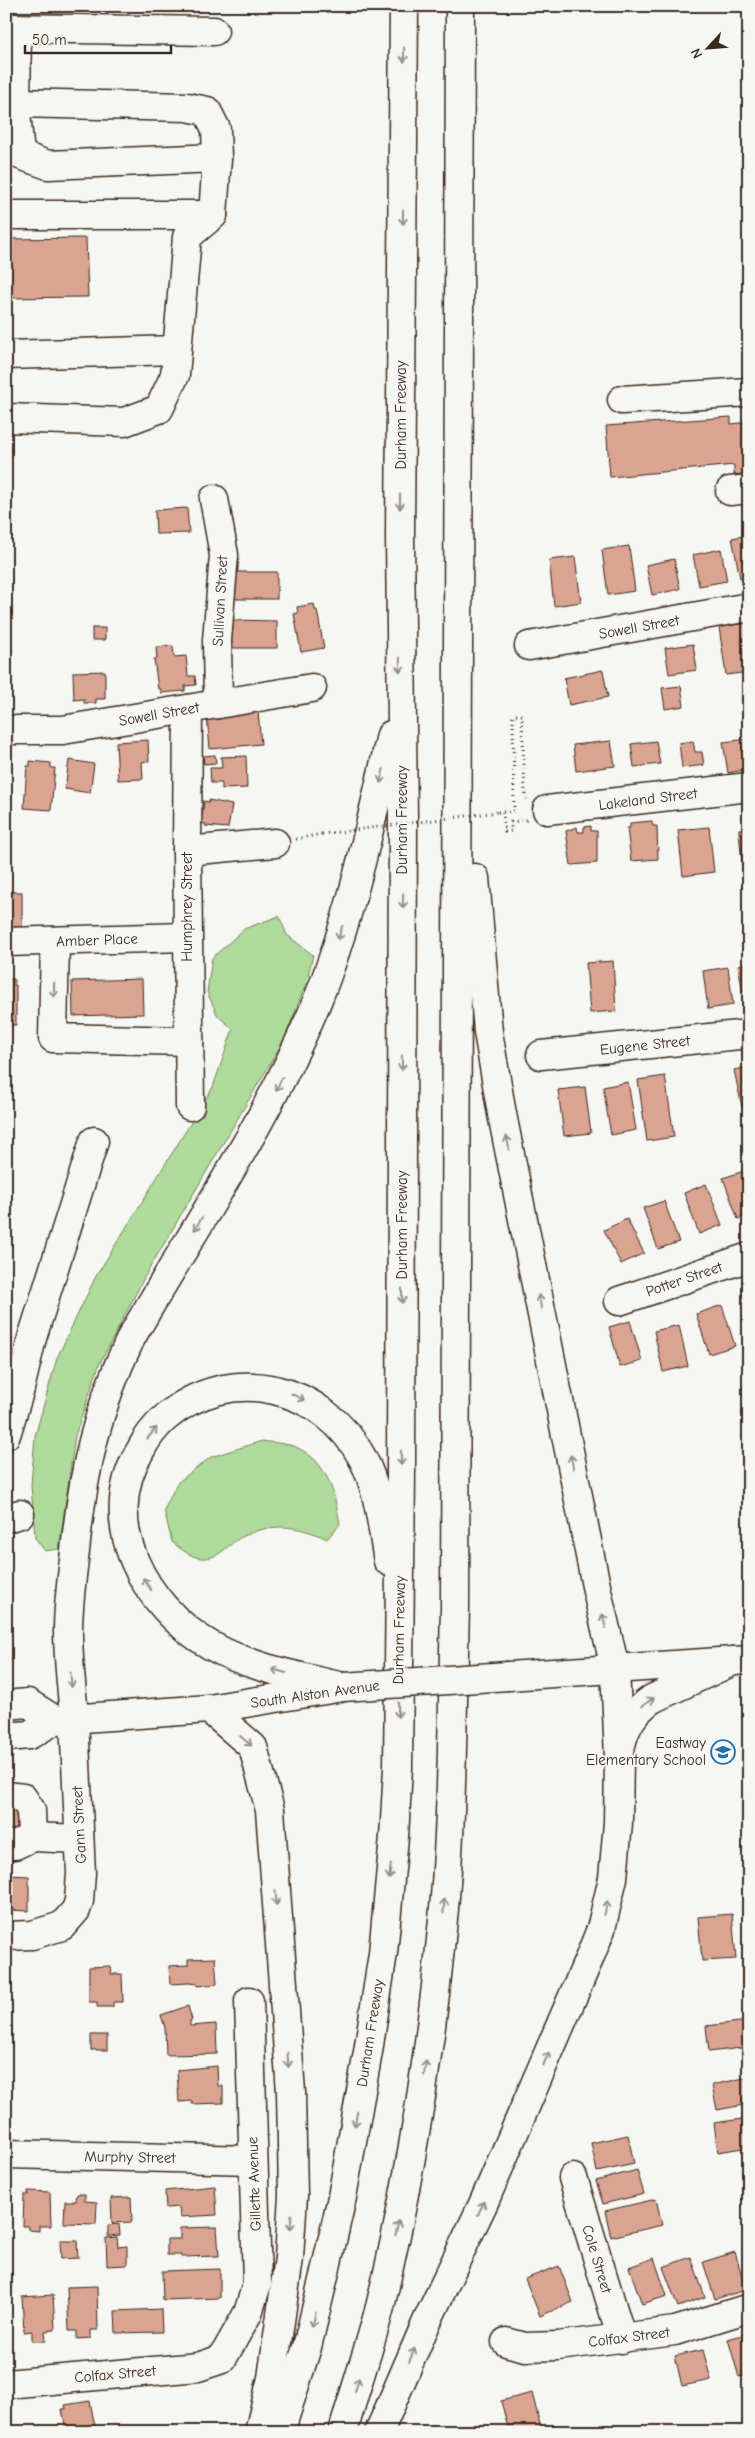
<svg xmlns="http://www.w3.org/2000/svg" width="755" height="2438" viewBox="0 0 755 2438" font-family="'Comic Neue',sans-serif">
<rect width="100%" height="100%" fill="#f6f6f2"/>
<filter id="ink" filterUnits="userSpaceOnUse"><feTurbulence type="fractalNoise" baseFrequency=".02" numOctaves="2"/><feDisplacementMap in="SourceGraphic" scale="10" xChannelSelector="R" yChannelSelector="G"/><feConvolveMatrix kernelMatrix="1 2 1 2 8 2 1 2 1" color-interpolation-filters="sRGB"/></filter>
<g filter="url(#ink)">
<g fill="#aedb9a" stroke="#74825c">
<polygon points="279,916 287,935 313,955 306,984 284,1040 145,1276 99,1365 75,1436 59,1549 45,1551 35,1538 31,1485 35,1436 57,1358 95,1278 213,1087 233,1029 218,1016 207,992 212,958 244,929"/>
<path d="M262 1441C273 1443 287 1443 296 1447 329 1462 334 1493 340 1524L327 1539C298 1525 271 1522 242 1537 227 1544 221 1559 202 1558 191 1558 180 1548 172 1542L164 1510 177 1483 211 1457Z"/>
</g>
<g fill="#daa392" stroke="#3b2a1e">
<polygon points="86,238 88,297 6,298 6,239"/>
<polygon points="731,417 731,424 749,422 749,473 734,475 734,465 610,477 606,426"/>
<polygon points="187,508 189,533 156,534 155,510"/>
<polygon points="749,535 749,577 740,578 732,538"/>
<polygon points="629,546 635,591 608,595 602,550"/>
<polygon points="721,549 727,581 699,586 693,555"/>
<polygon points="575,557 581,602 554,606 549,560"/>
<polygon points="674,559 680,589 652,595 646,565"/>
<rect x="232" y="572" width="45" height="27"/>
<polygon points="314,604 315,610 317,610 324,648 301,652 294,614 298,613 297,607"/>
<polygon points="230,620 277,621 277,648 230,648"/>
<polygon points="748,623 749,672 726,675 719,627"/>
<rect x="92" y="628" width="13" height="12"/>
<polygon points="693,644 697,670 669,674 665,648"/>
<polygon points="173,646 174,657 186,656 188,676 195,676 196,685 185,686 185,691 161,693 161,689 158,689 154,659 157,659 156,647"/>
<polygon points="603,670 608,697 569,705 564,678"/>
<polygon points="105,671 105,699 96,699 96,703 84,703 84,699 74,700 73,672"/>
<polygon points="681,686 684,706 665,709 662,688"/>
<polygon points="258,712 261,744 210,749 207,716"/>
<polygon points="749,739 749,769 728,773 723,742"/>
<polygon points="148,740 149,761 142,762 143,779 118,780 116,742"/>
<polygon points="611,741 615,766 576,771 573,745"/>
<polygon points="656,741 660,764 634,767 631,744"/>
<polygon points="693,741 695,752 702,752 704,765 682,768 679,743"/>
<polygon points="215,755 216,763 204,764 203,756"/>
<polygon points="246,756 247,788 222,789 222,783 211,783 210,768 222,768 221,757"/>
<polygon points="69,760 94,764 90,793 65,789"/>
<polygon points="30,761 51,763 51,768 55,768 51,810 24,808 27,766 30,766"/>
<polygon points="209,800 232,805 228,828 205,826 206,824 201,823 204,801 209,802"/>
<polygon points="652,821 653,826 657,826 658,859 631,861 627,828 630,828 630,823"/>
<polygon points="591,826 591,831 597,831 597,863 571,865 566,831 577,827 578,832 584,832 584,827"/>
<polygon points="709,827 714,872 683,876 678,830"/>
<polygon points="749,828 749,870 743,871 739,833 739,829"/>
<rect x="7" y="892" width="15" height="35"/>
<polygon points="613,961 616,1011 590,1013 586,963"/>
<polygon points="749,963 749,991 743,992 738,965"/>
<polygon points="728,967 733,1005 708,1009 703,971"/>
<polygon points="6,979 14,979 14,985 16,985 16,1025 6,1025"/>
<polygon points="142,979 143,1014 73,1016 72,981"/>
<polygon points="749,1067 749,1106 742,1107 734,1070"/>
<polygon points="665,1076 674,1137 647,1141 638,1080"/>
<polygon points="628,1082 636,1130 611,1135 603,1087"/>
<polygon points="585,1087 591,1133 564,1136 558,1090"/>
<polygon points="747,1170 749,1176 749,1215 738,1219 723,1178"/>
<polygon points="706,1184 722,1225 699,1234 684,1193"/>
<polygon points="664,1201 679,1242 658,1249 643,1208"/>
<polygon points="627,1219 644,1253 621,1264 604,1230"/>
<polygon points="722,1305 735,1346 709,1354 696,1314"/>
<polygon points="630,1321 642,1361 620,1367 609,1327"/>
<polygon points="679,1325 688,1366 663,1372 654,1331"/>
<polygon points="6,1811 25,1811 25,1832 6,1831"/>
<polygon points="6,1875 29,1876 29,1911 6,1910"/>
<polygon points="732,1914 736,1959 702,1961 698,1917"/>
<polygon points="215,1958 217,1984 197,1986 197,1984 189,1983 170,1984 169,1966 188,1965 188,1959"/>
<polygon points="110,1966 111,1974 122,1974 123,2002 113,2002 113,2007 97,2007 97,2002 89,2002 89,1967"/>
<polygon points="188,2006 192,2020 190,2020 190,2026 216,2024 217,2054 166,2055 165,2028 161,2015"/>
<polygon points="748,2021 749,2047 709,2052 706,2026"/>
<rect x="91" y="2035" width="16" height="15"/>
<polygon points="217,2066 218,2086 223,2086 223,2103 192,2104 192,2101 179,2102 177,2070"/>
<polygon points="749,2077 749,2104 717,2110 712,2085"/>
<polygon points="749,2118 749,2147 718,2152 714,2123"/>
<polygon points="628,2135 634,2164 597,2172 591,2143"/>
<polygon points="637,2170 644,2194 603,2204 596,2181"/>
<polygon points="215,2186 217,2215 180,2217 179,2207 166,2208 165,2191"/>
<polygon points="28,2191 50,2192 51,2226 39,2226 39,2231 29,2230 29,2226 23,2226 24,2195 28,2195"/>
<polygon points="77,2194 85,2194 85,2201 97,2202 96,2224 64,2223 65,2201 76,2201"/>
<polygon points="131,2197 132,2222 112,2223 111,2198"/>
<polygon points="656,2199 662,2225 611,2237 605,2211"/>
<polygon points="119,2224 120,2235 108,2236 108,2225"/>
<polygon points="217,2227 219,2256 181,2257 181,2255 167,2255 167,2239 180,2239 180,2228"/>
<polygon points="117,2237 118,2247 127,2246 127,2265 107,2266 106,2238"/>
<polygon points="60,2241 77,2241 78,2258 61,2259"/>
<polygon points="735,2252 746,2290 715,2299 703,2262"/>
<polygon points="691,2257 705,2297 678,2307 663,2267"/>
<polygon points="654,2258 667,2296 642,2304 629,2267"/>
<polygon points="559,2266 573,2302 540,2316 525,2279"/>
<polygon points="220,2269 220,2298 163,2300 162,2271"/>
<polygon points="97,2286 98,2330 91,2330 91,2338 77,2339 77,2331 69,2331 67,2287"/>
<polygon points="53,2295 55,2330 45,2331 46,2341 32,2341 32,2331 24,2332 22,2297"/>
<polygon points="161,2309 162,2332 116,2333 115,2311"/>
<polygon points="749,2333 749,2374 739,2377 728,2339"/>
<polygon points="703,2350 711,2380 682,2386 675,2356"/>
<polygon points="532,2393 542,2432 509,2432 501,2401"/>
<polygon points="90,2401 96,2432 66,2432 62,2409 66,2409 65,2405"/>
<polygon points="488,2427 489,2432 449,2432 449,2429"/>
</g>
<g fill="none" stroke-linecap="round" stroke-linejoin="round">
<g stroke="#3b2a1e" stroke-width="31">
<g id="minor">
<polyline points="6,28 214,31"/>
<polyline points="16,103 187,107 207,111 216,129 217,158"/>
<polyline points="6,215 213,215"/>
<polyline points="6,355 177,350"/>
<polyline points="622,400 749,392"/>
<polyline points="6,418 124,422 159,409 175,375 187,237 213,215 217,158 48,165 20,155 16,112 17,28"/>
<polyline points="730,491 749,489"/>
<polyline points="214,499 224,555 217,640 218,704"/>
<polyline points="529,646 749,607"/>
<polyline points="188,709 187,851 190,1106"/>
<polyline points="6,730 63,730 312,688"/>
<polyline points="547,810 749,787"/>
<polyline points="187,851 275,843"/>
<polyline points="55,941 53,1038 189,1041"/>
<polyline points="6,942 187,937"/>
<polyline points="541,1055 749,1034"/>
<polyline points="619,1301 749,1257"/>
<polyline points="6,1435 20,1389 32,1338 94,1141"/>
<polyline points="6,1518 20,1514"/>
<polyline points="6,1796 23,1798 31,1810 32,1837"/>
<polyline points="6,1845 15,1845 32,1837 79,1839"/>
<polyline points="6,1936 32,1935 62,1926 76,1910 79,1901 81,1873 74,1718"/>
<polyline points="6,2154 253,2160"/>
<polyline points="573,2178 622,2339"/>
<polyline points="506,2342 525,2347 558,2346 675,2331 749,2308"/>
<polyline points="6,2384 198,2367 222,2359 248,2313 257,2284 249,2001"/>
</g>
</g>
<g stroke="#3b2a1e" stroke-width="31">
<g id="major">
<polyline points="508,1676 749,1660"/>
<polyline points="6,1705 28,1703 55,1720 209,1709 343,1687"/>
<polyline points="6,1737 29,1735 55,1720"/>
</g>
</g>
<g stroke="#3b2a1e" stroke-width="31">
<g id="highway">
<path d="M343 1687C299 1676 250 1668 210 1645 145 1607 97 1523 140 1451 146 1439 155 1427 165 1418 230 1362 324 1385 363 1459 379 1490 382 1527 388 1561"/>
<polyline points="209,1709 253,1747 270,1810 291,2092 293,2196 289,2258 272,2378 259,2432"/>
<path d="M74 1718C72 1689 68 1660 68 1631 68 1604 72 1577 75 1551 83 1472 96 1410 131 1338 194 1228 267 1122 316 1004 351 918 370 826 391 735"/>
<path d="M621 1745C626 1724 635 1711 652 1699L733 1661"/>
<polyline points="280,2432 307,2347 325,2272 342,2197 368,2052 383,1953 394,1837 398,1768 401,1470 403,819 400,536 404,6"/>
<path d="M343 2432C355 2389 370 2347 381 2303 409 2184 429 2061 441 1939 453 1829 452 1718 455 1608L460 6"/>
<polyline points="379,2432 428,2319 484,2202 589,1959 601,1929 613,1878 618,1823 619,1758 615,1668 597,1591 502,1114 488,1032 475,878"/>
</g>
</g>
<g stroke="#3b2a1e" stroke-width="3" stroke-dasharray="1 4" stroke-linecap="butt">
<polyline points="498,812 514,811 513,715 522,715 525,792 527,799"/>
<polyline points="503,812 505,832 511,831 511,822 527,820"/>
<polyline points="296,839 322,834"/>
</g>
<use href="#minor" stroke="#f6f6f2" stroke-width="28"/>
<use href="#major" stroke="#f6f6f2" stroke-width="28"/>
<use href="#highway" stroke="#f6f6f2" stroke-width="28"/>
<g stroke="#3b2a1e" stroke-width="31" stroke-linecap="butt">
<polyline id="major-bridge" points="343,1687 508,1676"/>
</g>
<polyline stroke="#3b2a1e" stroke-width="3" stroke-dasharray="1 4" stroke-linecap="butt" points="322,834 498,812"/>
<use href="#major-bridge" stroke="#f6f6f2" stroke-width="28"/>
</g>
<defs><path id="oneway-shaft" d="M-6 0H5M1.5-3L5.5 0L1.5 3" fill="none" stroke-width="1.6" stroke-linecap="round" stroke-linejoin="round" transform="scale(1.25)"/></defs>
<g stroke="#989088">
<use href="#oneway-shaft" transform="translate(404 55) rotate(90)"/>
<use href="#oneway-shaft" transform="translate(403 217) rotate(90)"/>
<use href="#oneway-shaft" transform="translate(400 502) rotate(90)"/>
<use href="#oneway-shaft" transform="translate(400 665) rotate(89)"/>
<use href="#oneway-shaft" transform="translate(382 776) rotate(103)"/>
<use href="#oneway-shaft" transform="translate(403 901) rotate(90)"/>
<use href="#oneway-shaft" transform="translate(340 933) rotate(108)"/>
<use href="#oneway-shaft" transform="translate(54 990) rotate(91)"/>
<use href="#oneway-shaft" transform="translate(402 1063) rotate(90)"/>
<use href="#oneway-shaft" transform="translate(279 1084) rotate(116)"/>
<use href="#oneway-shaft" transform="translate(508 1143) rotate(-101)"/>
<use href="#oneway-shaft" transform="translate(198 1224) rotate(121)"/>
<use href="#oneway-shaft" transform="translate(402 1296) rotate(90)"/>
<use href="#oneway-shaft" transform="translate(540 1302) rotate(-101)"/>
<use href="#oneway-shaft" transform="translate(298 1397) rotate(27)"/>
<use href="#oneway-shaft" transform="translate(152 1433) rotate(-50)"/>
<use href="#oneway-shaft" transform="translate(401 1458) rotate(90)"/>
<use href="#oneway-shaft" transform="translate(572 1462) rotate(-101)"/>
<use href="#oneway-shaft" transform="translate(147 1584) rotate(-123)"/>
<use href="#oneway-shaft" transform="translate(604 1621) rotate(-103)"/>
<use href="#oneway-shaft" transform="translate(279 1671) rotate(-164)"/>
<use href="#oneway-shaft" transform="translate(71 1680) rotate(86)"/>
<use href="#oneway-shaft" transform="translate(648 1702) rotate(-36)"/>
<use href="#oneway-shaft" transform="translate(398 1710) rotate(91)"/>
<use href="#oneway-shaft" transform="translate(246 1741) rotate(40)"/>
<use href="#oneway-shaft" transform="translate(390 1872) rotate(96)"/>
<use href="#oneway-shaft" transform="translate(276 1898) rotate(86)"/>
<use href="#oneway-shaft" transform="translate(444 1906) rotate(-85)"/>
<use href="#oneway-shaft" transform="translate(606 1908) rotate(-77)"/>
<use href="#oneway-shaft" transform="translate(546 2059) rotate(-66)"/>
<use href="#oneway-shaft" transform="translate(288 2060) rotate(86)"/>
<use href="#oneway-shaft" transform="translate(425 2068) rotate(-82)"/>
<use href="#oneway-shaft" transform="translate(356 2119) rotate(100)"/>
<use href="#oneway-shaft" transform="translate(481 2208) rotate(-65)"/>
<use href="#oneway-shaft" transform="translate(291 2222) rotate(94)"/>
<use href="#oneway-shaft" transform="translate(397 2228) rotate(-78)"/>
<use href="#oneway-shaft" transform="translate(314 2320) rotate(104)"/>
<use href="#oneway-shaft" transform="translate(412 2355) rotate(-67)"/>
<use href="#oneway-shaft" transform="translate(357 2385) rotate(-73)"/>
</g>
</g>
<defs>
<g id="school-ring" transform="scale(1.25)"><circle r="9.5" fill="#f6f6f2" stroke="#1f6fb2" stroke-width="1.5"/><path d="M0-5L7-2L0 1L-7-2ZM-4 1L0 2.5L4 1V4Q0 6-4 4Z" fill="#1f6fb2"/></g>
</defs>
<g fill-rule="evenodd">
<use href="#school-ring" x="723" y="1752"/>
</g>
<g text-anchor="middle" stroke-width="4" stroke-linejoin="round" paint-order="stroke">
<g font-size="15" fill="#3b2a1e" stroke="#f6f6f2">
<text transform="translate(401 415) rotate(-90)" y="5">Durham Freeway</text>
<text transform="translate(220 601) rotate(-87)" y="5">Sullivan Street</text>
<text transform="translate(639 627) rotate(-10)" y="5">Sowell Street</text>
<text transform="translate(159 714) rotate(-10)" y="5">Sowell Street</text>
<text transform="translate(648 799) rotate(-7)" y="5">Lakeland Street</text>
<text transform="translate(402 820) rotate(-90)" y="5">Durham Freeway</text>
<text transform="translate(187 907) rotate(-90)" y="5">Humphrey Street</text>
<text transform="translate(97 940) rotate(-2)" y="5">Amber Place</text>
<text transform="translate(645 1045) rotate(-6)" y="5">Eugene Street</text>
<text transform="translate(402 1225) rotate(-90)" y="5">Durham Freeway</text>
<text transform="translate(684 1279) rotate(-19)" y="5">Potter Street</text>
<text transform="translate(399 1630) rotate(-89)" y="5">Durham Freeway</text>
<text transform="translate(315 1694) rotate(-8)" y="5">South Alston Avenue</text>
<text transform="translate(79 1825) rotate(-93)" y="5">Gann Street</text>
<text transform="translate(370 2033) rotate(-81)" y="5">Durham Freeway</text>
<text transform="translate(130 2157) rotate(1)" y="5">Murphy Street</text>
<text transform="translate(254 2184) rotate(-92)" y="5">Gillette Avenue</text>
<text transform="translate(597 2259) rotate(73)" y="5">Cole Street</text>
<text transform="translate(629 2337) rotate(-7)" y="5">Colfax Street</text>
<text transform="translate(115 2374) rotate(-5)" y="5">Colfax Street</text>
</g>
<g font-size="15" fill="#3b2a1e" stroke="#f6f6f2" text-anchor="end">
<text x="706" y="1748">Eastway<tspan x="706" dy="17">Elementary School</tspan></text>
</g>
</g>
<rect width="755" height="2438" fill="none" stroke="#f6f6f2" stroke-width="25"/>
<rect x="12" y="12" width="730" height="2413" fill="none" stroke="#3b2a1e" stroke-width="2" filter="url(#ink)"/>
<g transform="translate(708 48) rotate(244)" stroke="#f6f6f2" stroke-width="4" paint-order="stroke">
<path d="M0-4L9 19L0 12L-9 19Z" fill="#3b2a1e"/>
<text y="-8" font-size="14" font-weight="bold" text-anchor="middle" fill="#3b2a1e">N</text>
</g>
<path d="M25 45v8h146v-8" fill="none" stroke="#3b2a1e" stroke-width="2.5"/>
<text x="32" y="45" font-size="15" fill="#3b2a1e" stroke="#f6f6f2" stroke-width="4" paint-order="stroke">50 m</text>
</svg>
